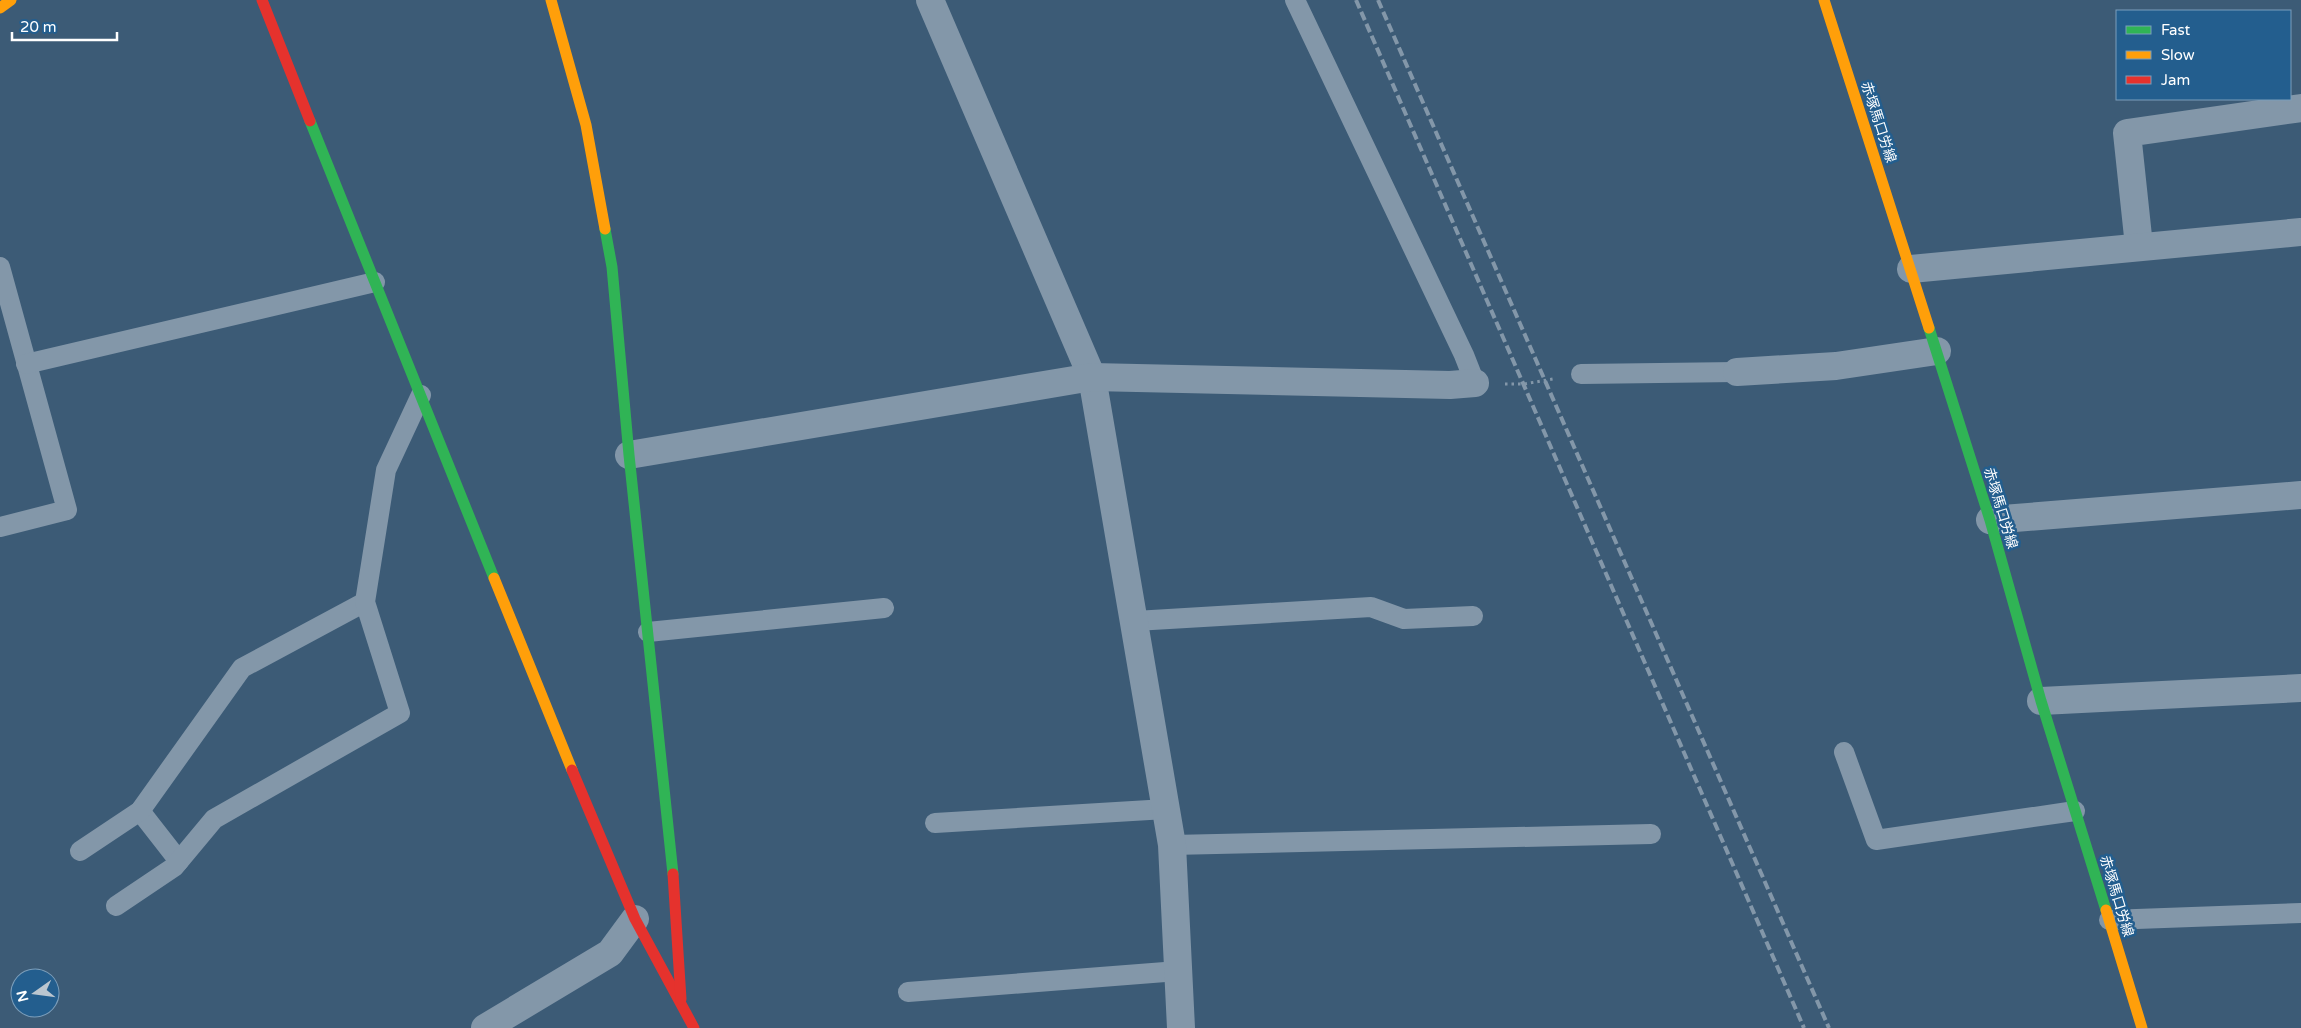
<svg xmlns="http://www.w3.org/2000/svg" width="2301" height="1028" viewBox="0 0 2301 1028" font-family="'Varela Round','Noto Sans JP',sans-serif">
<rect width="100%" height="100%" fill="#3c5b76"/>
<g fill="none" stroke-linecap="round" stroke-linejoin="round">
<polyline stroke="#8397a9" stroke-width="3" stroke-dasharray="2.5 4" stroke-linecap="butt" points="1505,384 1524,384 1553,379"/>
<g stroke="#8397a9" stroke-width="20">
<polyline points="1295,0 1464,355 1475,383"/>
<polyline points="0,267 67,510 0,527"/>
<polyline points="26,364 375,282"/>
<polyline points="1581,374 1737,372"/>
<polyline points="1135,621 1371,607 1404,619 1473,616"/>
<polyline points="648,632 884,608"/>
<polyline points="1844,752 1876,840 2075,811"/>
<polyline points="140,811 179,861"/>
<polyline points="935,823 1166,809"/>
<polyline points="1172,845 1651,834"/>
<polyline points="80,851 140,811 242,668 365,602"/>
<polyline points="116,906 174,867 214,819 400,713 365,602 386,470 421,395"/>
<polyline points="2109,920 2301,913"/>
<polyline points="908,992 1178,971"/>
</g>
<g stroke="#8397a9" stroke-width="28">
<polyline points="930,0 1092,377 1172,845 1181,1028"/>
<polyline points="2139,246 2127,133 2301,108"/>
<polyline points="1911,269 2301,232"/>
<polyline points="1737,372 1836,366 1937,351"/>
<polyline points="629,455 1092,377 1450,385 1475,383"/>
<polyline points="1990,520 2301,495"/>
<polyline points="2041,701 2301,688"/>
<polyline points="485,1028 610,953 635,919"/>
</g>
<g stroke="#30b455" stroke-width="11">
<polyline points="310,121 494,578"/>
<polyline points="605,229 612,267 629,455 673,874"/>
<polyline points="1929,328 1990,520 2041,701 2106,910"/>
</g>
<g stroke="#ff9f0a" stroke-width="11">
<polyline points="551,0 586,125 605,229"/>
<polyline points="1824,0 1929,328"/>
<polyline points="0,8 11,0"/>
<polyline points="494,578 572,770"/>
<polyline points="2106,910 2142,1028"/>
</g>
<g stroke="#e5322d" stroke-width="11">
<polyline points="262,0 310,121"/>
<polyline points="572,770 635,919 694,1028"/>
<polyline points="673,874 681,999"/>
</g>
<g stroke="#8397a9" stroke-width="4" stroke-dasharray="9 4" stroke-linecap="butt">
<polyline points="1356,0 1804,1028"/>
<polyline points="1378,0 1829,1028"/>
</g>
</g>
<g text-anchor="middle" stroke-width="5" stroke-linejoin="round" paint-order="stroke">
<g font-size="14" fill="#fff" stroke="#235e8e">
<text transform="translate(1879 122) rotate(72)" y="5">赤塚馬口労線</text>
<text transform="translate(2001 508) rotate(73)" y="5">赤塚馬口労線</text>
<text transform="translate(2117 896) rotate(73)" y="5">赤塚馬口労線</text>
</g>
</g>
<rect x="2116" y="10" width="175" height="90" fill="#235e8e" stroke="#7b9ebb"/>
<rect x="2126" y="26" width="25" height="8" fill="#30b455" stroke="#7b9ebb"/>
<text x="2161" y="35" font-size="15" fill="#ffffff">Fast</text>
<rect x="2126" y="51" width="25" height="8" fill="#ff9f0a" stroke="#7b9ebb"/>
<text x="2161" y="60" font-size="15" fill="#ffffff">Slow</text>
<rect x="2126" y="76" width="25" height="8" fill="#e5322d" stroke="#7b9ebb"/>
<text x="2161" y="85" font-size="15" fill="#ffffff">Jam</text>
<g transform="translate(35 993) rotate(256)"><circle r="24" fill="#235e8e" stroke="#7b9ebb"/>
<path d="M0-4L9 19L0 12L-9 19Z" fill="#bbc6cf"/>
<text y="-8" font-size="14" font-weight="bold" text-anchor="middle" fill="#ffffff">N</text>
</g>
<path d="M12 32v8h105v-8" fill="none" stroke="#ffffff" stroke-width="2.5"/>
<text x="20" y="32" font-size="15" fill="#ffffff" stroke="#235e8e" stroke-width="4" paint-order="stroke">20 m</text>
</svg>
